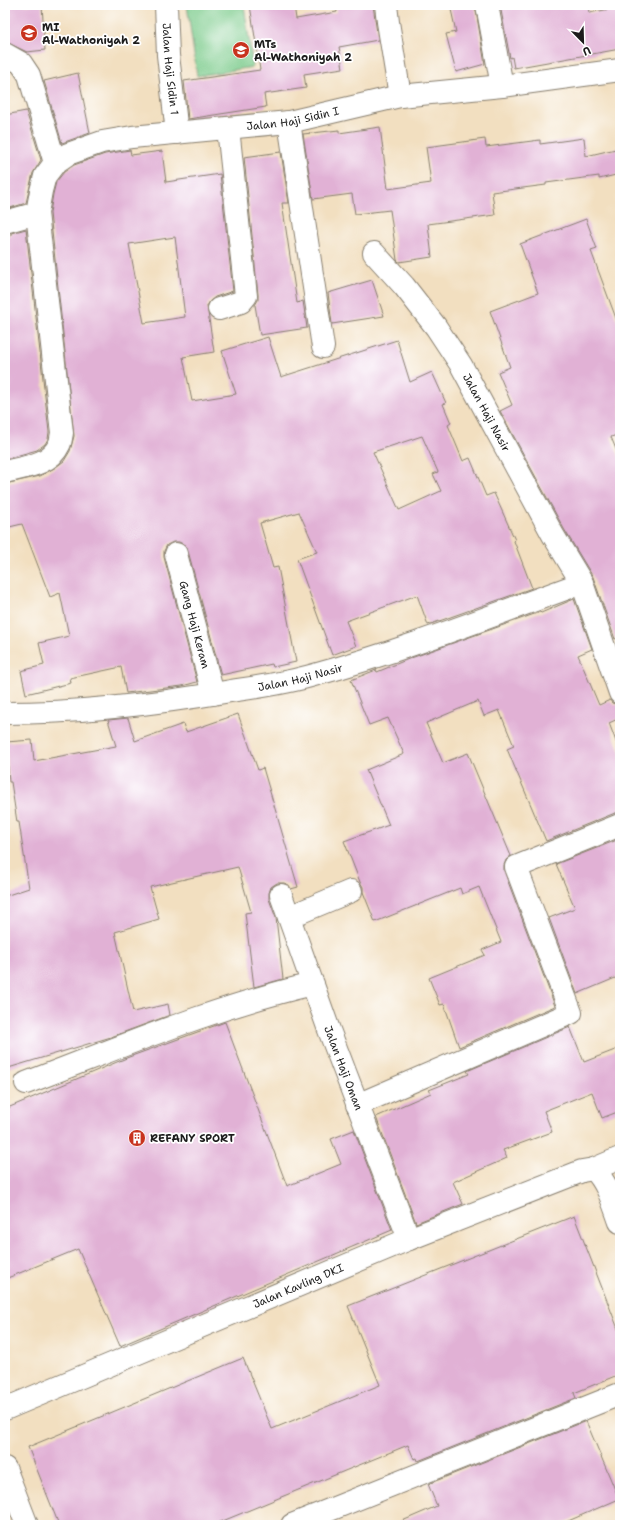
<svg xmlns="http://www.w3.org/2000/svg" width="625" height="1530" viewBox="0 0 625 1530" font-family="'Shantell Sans',sans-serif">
<rect width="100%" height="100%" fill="#fff"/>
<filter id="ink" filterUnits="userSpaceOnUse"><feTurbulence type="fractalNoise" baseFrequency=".025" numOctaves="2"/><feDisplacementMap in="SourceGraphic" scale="8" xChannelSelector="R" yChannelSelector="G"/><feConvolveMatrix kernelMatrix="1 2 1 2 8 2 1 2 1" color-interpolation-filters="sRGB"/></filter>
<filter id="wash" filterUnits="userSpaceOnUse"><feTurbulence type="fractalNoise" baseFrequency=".012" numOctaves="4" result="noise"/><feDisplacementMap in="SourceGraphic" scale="16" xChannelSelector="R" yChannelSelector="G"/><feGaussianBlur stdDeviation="0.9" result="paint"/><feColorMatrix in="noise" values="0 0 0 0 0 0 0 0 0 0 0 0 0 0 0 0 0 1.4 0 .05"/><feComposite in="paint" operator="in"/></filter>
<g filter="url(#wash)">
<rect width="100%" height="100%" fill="#f2dfc0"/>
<polygon fill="#7bcb8b" stroke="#4c7454" points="187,5 244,5 253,67 197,76"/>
<g id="blocks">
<g fill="#e1b1d5" fill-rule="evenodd">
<polygon points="5,5 42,5 45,50 27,52 6,42"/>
<polygon points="250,5 294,5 296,19 337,12 336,5 373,5 378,40 339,47 343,68 304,74 306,88 264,94 266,107 188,119 184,81 260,70"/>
<polygon points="450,5 475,5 485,64 456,72 446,34 456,32"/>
<polygon points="500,5 588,5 589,13 620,7 620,49 514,68 512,57 510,58"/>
<polygon points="78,73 90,133 62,143 44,81"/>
<polygon points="26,111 41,160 33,173 26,203 7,209 5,198 5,115"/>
<polygon points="380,127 388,189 431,183 426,147 485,139 486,147 540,140 540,144 584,138 586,156 620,148 620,174 599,179 599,176 546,183 546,185 492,192 495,215 428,224 432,257 399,262 397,260 390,210 355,214 352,194 313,199 303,134 339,130 339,133"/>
<path d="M130 150 131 155 162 151 166 182 220 174 233 291 215 297 210 301 207 306 214 352 183 357 192 401 236 394 222 351 268 337 281 377 397 340 410 382 432 372 446 403 443 404 451 423 448 425 463 461 470 458 486 496 494 493 515 540 514 541 532 588 428 625 417 595 346 621 356 646 332 655 297 559 317 552 299 512 260 523 273 568 278 567 296 662 273 667 272 664 221 675 188 551 185 545 179 542H173L167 545 164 551V557L197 682 182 686 126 693 121 667 70 678 71 683 26 694 21 671 44 665 39 643 69 636 60 593 50 597 22 524 5 528V484L40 476 56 467 64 461 70 451 74 436 50 213 53 194 56 182 64 172 74 165 105 154ZM175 237 185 317 144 323 129 244ZM422 436 438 472 433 474 441 491 399 510 373 452Z"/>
<polygon points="281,152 289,203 282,203 297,303 303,301 307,328 260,335 255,305 258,300 258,295 244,157"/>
<polygon points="586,219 597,249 591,251 620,329 620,434 611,437 620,459 620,637 615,639 593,577 564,529 500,411 512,405 498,372 510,367 490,311 538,293 520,244"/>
<polygon points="26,229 49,432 48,439 45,444 37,450 5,459 5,237 11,236 11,233"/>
<polygon points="372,280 384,316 332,324 328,293"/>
<polygon points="574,599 592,649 578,655 599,705 610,700 612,703 620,705 620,718 609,723 620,752 620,813 615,813 546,841 507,749 514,746 499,710 484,716 478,701 426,723 443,763 468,753 511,856 506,860 504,865 504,871 555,1006 459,1047 444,1004 440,1005 429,978 485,955 482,950 501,942 479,887 462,894 460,888 375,922 363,892 363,887 360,882 344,841 389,825 366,770 404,754 388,718 369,725 351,680 376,670 377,672 411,658 540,612 541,613"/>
<polygon points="238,714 258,770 263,768 298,887 291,889 289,885 284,883 277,883 271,887 269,893 269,899 276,918 283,979 254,987 245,913 251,912 238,867 150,887 159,919 115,932 133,1012 168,1004 170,1015 111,1037 5,1069 5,896 29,888 19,822 17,822 11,782 9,782 6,742 32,740 34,761 116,746 108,720 128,718 135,741 183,724 186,732"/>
<polygon points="617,840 620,846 620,976 577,994 549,918 575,908 556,864"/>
<polygon points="225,1022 287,1186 341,1164 331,1139 354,1130 392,1230 120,1346 78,1249 5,1279 5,1109 129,1057"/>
<polygon points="570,1027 584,1062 620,1048 620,1111 602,1118 592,1092 544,1111 552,1132 503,1150 507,1158 453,1182 463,1204 416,1223 376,1117 431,1093 429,1090 469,1074 467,1071"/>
<polygon points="574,1216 620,1334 620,1374 574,1393 576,1398 418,1461 417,1458 414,1459 408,1445 213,1525 59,1525 28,1447 243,1358 272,1429 380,1385 348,1306"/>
<polygon points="586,1421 619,1499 559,1525 393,1525 437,1506 428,1484"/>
</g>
</g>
</g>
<g filter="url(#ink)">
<use href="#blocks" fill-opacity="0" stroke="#877e6e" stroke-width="1"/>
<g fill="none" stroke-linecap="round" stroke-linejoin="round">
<g stroke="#877e6e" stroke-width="24">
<g id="minor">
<path id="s1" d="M166 5 168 55 177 133"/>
<polyline points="386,5 388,22 400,96"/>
<polyline points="487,5 502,86"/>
<polyline points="5,54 21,63 29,75 55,163"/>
<polyline points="289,122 323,347"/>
<polyline points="5,222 37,213"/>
<path id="s2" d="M374 253 404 286 436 327 461 365 553 535 582 583 620 693"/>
<polyline points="219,309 241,302 246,296 228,128"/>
<path id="s3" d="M5 472C24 467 50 465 59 445 61 442 61 437 62 433L37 213 41 191 45 176 55 163 68 154 102 142 132 137 289 122 400 96 502 86 620 70"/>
<path id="s4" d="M176 554 213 694"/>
<path id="s5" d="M5 713C81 713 156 704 231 691 258 687 287 683 314 675 405 650 493 615 582 583"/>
<path id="s6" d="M281 895 329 1030 409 1239"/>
<polyline points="289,917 351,891"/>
<path d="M26 1083C121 1047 214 1007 313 984"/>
<polyline points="357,1105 571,1013 516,867 620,825"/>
<path d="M594 1169C608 1184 613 1203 620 1222"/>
<path id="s7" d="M5 1409 409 1239 582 1171 594 1169 620 1158"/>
<polyline points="5,1468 27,1525"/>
<polyline points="292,1525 620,1394"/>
</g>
</g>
<use href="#minor" stroke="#fff" stroke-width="22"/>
</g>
</g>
<defs>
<g id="school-disc" transform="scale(0.9)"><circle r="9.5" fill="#c8321e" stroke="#fff"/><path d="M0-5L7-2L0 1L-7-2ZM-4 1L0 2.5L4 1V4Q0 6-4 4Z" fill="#fff"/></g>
<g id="building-disc" transform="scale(0.9)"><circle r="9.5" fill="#c8321e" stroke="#fff"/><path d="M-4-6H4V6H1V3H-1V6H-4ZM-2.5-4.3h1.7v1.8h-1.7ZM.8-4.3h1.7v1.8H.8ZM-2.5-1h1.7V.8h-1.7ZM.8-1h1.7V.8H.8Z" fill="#fff"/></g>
</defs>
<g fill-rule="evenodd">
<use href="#school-disc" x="29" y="33"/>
<use href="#school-disc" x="241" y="50"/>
<use href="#building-disc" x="137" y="1138"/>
</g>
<g text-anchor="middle" stroke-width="3.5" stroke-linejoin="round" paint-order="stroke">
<g font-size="11" font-weight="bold" fill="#1c1c1c" stroke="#fff" text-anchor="start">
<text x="42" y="31">MI<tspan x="42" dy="13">Al-Wathoniyah 2</tspan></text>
<text x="254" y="48">MTs<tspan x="254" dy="13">Al-Wathoniyah 2</tspan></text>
<text x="150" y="1142">REFANY SPORT</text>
</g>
<g font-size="11" fill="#1c1c1c" stroke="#fff">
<text dy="4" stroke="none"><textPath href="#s1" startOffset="64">Jalan Haji Sidin 1</textPath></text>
<text dy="4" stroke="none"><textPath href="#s3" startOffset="595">Jalan Haji Sidin I</textPath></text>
<text dy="4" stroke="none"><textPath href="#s2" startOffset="196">Jalan Haji Nasir</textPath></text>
<text dy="4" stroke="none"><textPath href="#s4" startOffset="73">Gang Haji Keram</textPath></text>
<text dy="4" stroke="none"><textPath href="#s5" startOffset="298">Jalan Haji Nasir</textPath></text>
<text dy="4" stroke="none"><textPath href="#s6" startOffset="184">Jalan Haji Oman</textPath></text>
<text dy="4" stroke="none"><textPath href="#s7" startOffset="318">Jalan Kavling DKI</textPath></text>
</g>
</g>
<rect width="625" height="1530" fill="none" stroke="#fff" stroke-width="20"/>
<g transform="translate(583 42) rotate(157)" stroke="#ffffff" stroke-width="3" paint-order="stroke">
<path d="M0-3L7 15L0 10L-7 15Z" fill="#1c1c1c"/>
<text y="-6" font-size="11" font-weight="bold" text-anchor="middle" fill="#1c1c1c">U</text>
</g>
</svg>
